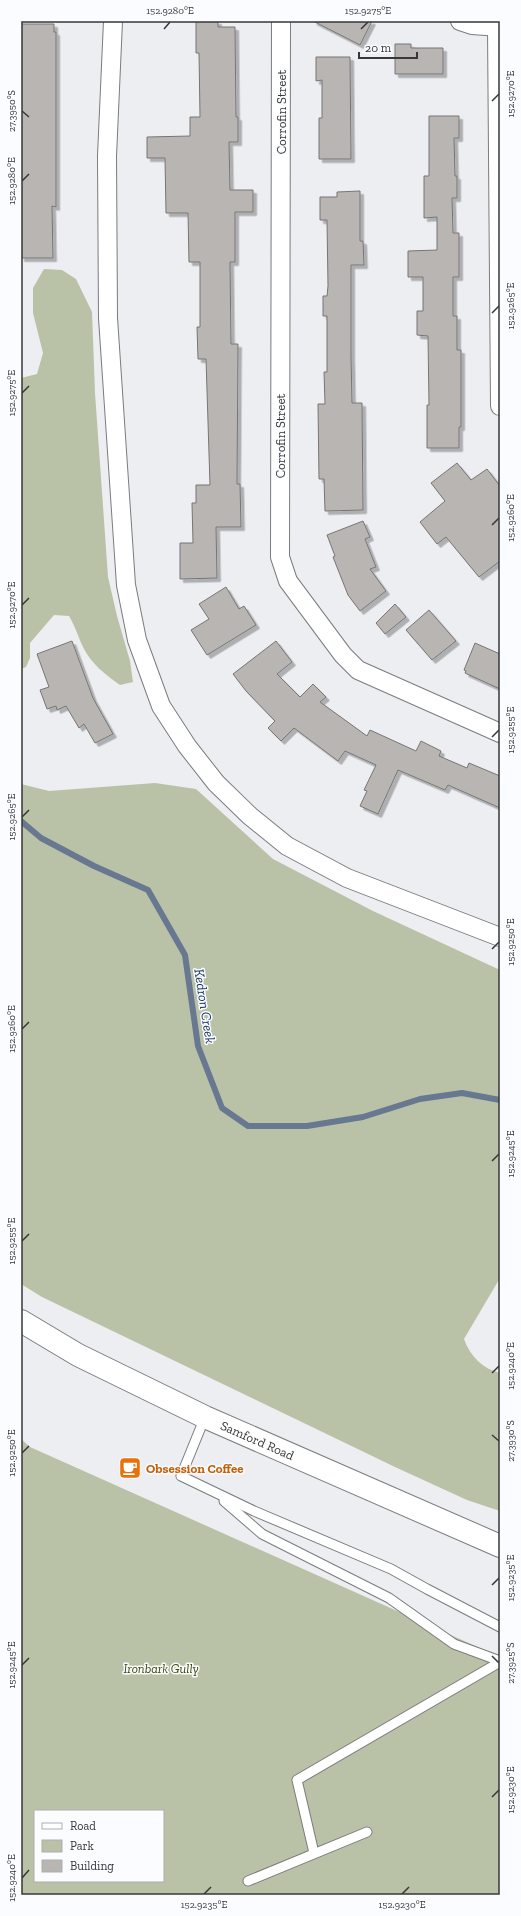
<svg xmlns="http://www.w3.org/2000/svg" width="521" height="1916" viewBox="0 0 521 1916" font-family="'Zilla Slab',serif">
<defs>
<filter id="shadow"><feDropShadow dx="3.5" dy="3.5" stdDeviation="0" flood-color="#0004"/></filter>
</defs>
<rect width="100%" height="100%" fill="#eceef1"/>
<g fill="#b9c2a6" fill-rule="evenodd">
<path d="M44 269 62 270 76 279 92 312 95 393 108 577 117 616 130 661 133 682 120 685C106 675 91 664 83 647 78 636 75 626 69 616L54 615 30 643V658L26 667 21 669V378L37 374 43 353 33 313V288Z"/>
<path d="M155 783 196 789 273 859 373 911 500 970V1278L464 1339C470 1356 483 1369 500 1373V1511L467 1500 395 1467 42 1297 21 1284V784L49 791Z"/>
<path d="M21 1439 30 1447 500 1657V1895H21ZM35 1811H163V1881H35Z"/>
</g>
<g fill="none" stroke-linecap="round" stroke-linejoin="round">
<polyline stroke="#687891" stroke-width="6" points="21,821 41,838 94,866 148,890 185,955 198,1046 222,1108 248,1126 307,1126 363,1117 420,1099 462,1093 500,1100"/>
</g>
<g fill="#b8b5b3" stroke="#787574" filter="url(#shadow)">
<polygon points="196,21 218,21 218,27 235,27 236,117 238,117 238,142 229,142 230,190 253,190 253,212 235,212 235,262 230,262 231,344 238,344 237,484 240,484 241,527 216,527 217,578 180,579 180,543 193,543 192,503 196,503 196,485 210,485 206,359 198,359 197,327 200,327 200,262 189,262 188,213 166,213 165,158 147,158 147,137 190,136 190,117 200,117 199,53 196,53"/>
<polygon points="313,21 372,21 360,45"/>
<polygon points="21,24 54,24 54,32 56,32 56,207 52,206 53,258 21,258"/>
<polygon points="395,44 411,44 411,48 443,48 443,74 395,74"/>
<polygon points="316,57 350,57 351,159 319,159 319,118 322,118 322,80 316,81"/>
<polygon points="429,116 459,116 459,138 454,138 455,176 457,176 457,198 452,198 453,233 459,233 459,277 453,277 453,316 457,316 457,350 461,350 461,427 459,427 459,448 427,448 427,405 429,405 428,336 417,335 417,311 423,311 423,277 408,277 408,251 437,250 437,217 424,218 424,176 429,176"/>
<polygon points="360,191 360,241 363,241 364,265 351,265 351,356 352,403 362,403 363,510 325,511 324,479 319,479 318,404 325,404 324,372 327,372 327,316 323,316 323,296 327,296 328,286 327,220 320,220 320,197 337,197 337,192"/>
<polygon points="457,463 471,480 487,469 500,486 500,561 479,577 446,537 437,544 420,522 445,501 431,483"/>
<polygon points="363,521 370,537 365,539 376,567 370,569 386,591 360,611 348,595 333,557 335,556 327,535"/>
<polygon points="226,587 239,609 244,606 256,625 207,655 191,630 209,619 199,604"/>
<polygon points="395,604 406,617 385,634 376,623"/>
<polygon points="429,610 456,641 432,660 406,630"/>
<polygon points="72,641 93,698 113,734 95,743 84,724 79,728 66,706 57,710 56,706 47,709 40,690 49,687 37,654"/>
<polygon points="276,641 292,662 277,674 300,697 313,684 326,697 320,702 367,736 370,730 416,751 421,741 441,751 439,756 467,768 469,763 500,776 500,808 448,785 445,790 398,770 378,814 360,806 367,791 364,790 376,765 345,751 338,761 294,728 281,741 268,728 275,721 246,691 233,674"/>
<polygon points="475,643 500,654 500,689 465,673 466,671 464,670"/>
</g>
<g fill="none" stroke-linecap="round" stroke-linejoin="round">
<g stroke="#7a7c7e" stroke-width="11">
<g id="lane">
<polyline points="205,1417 181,1476 254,1511 391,1569 427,1589 500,1627"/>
<polyline points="224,1501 262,1534 389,1598 454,1644 500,1661"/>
<polyline points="314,1853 297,1780 500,1662"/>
<polyline points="248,1881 367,1832"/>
</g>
</g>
<g stroke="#7a7c7e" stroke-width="20">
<g id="street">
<polyline points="113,21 107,156 108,318 126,585 137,640 161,706 187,746 216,783 250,816 287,846 347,878 500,937"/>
<polyline points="281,21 280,557 288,581 343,655 358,670 500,733"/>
<polyline points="460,21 472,25 500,27"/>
<polyline points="497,27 500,406"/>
</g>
</g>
<g stroke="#7a7c7e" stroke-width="24">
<g id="primary">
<path id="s1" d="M21 1321 78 1355 205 1417 500 1546"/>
</g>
</g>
<use href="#lane" stroke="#fff" stroke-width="9"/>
<use href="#street" stroke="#fff" stroke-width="18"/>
<use href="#primary" stroke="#fff" stroke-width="22"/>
</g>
<path fill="none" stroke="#363738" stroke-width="1.5" d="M164 29 170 22M361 29 368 22M492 101 499 94M22 111 29 117M22 181 29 174M492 313 499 306M22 393 29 386M492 525 499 518M22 605 29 598M492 737 499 730M22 817 29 810M492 949 499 942M22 1029 29 1022M492 1161 499 1154M22 1241 29 1234M492 1373 499 1366M492 1435 499 1441M22 1453 29 1446M492 1585 499 1578M492 1656 499 1663M22 1665 29 1658M492 1797 499 1790M22 1878 29 1870M204 1894 211 1887M402 1894 409 1887"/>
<defs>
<g id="cafe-square" transform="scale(1.15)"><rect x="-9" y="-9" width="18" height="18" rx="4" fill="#e8710a" stroke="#fafcff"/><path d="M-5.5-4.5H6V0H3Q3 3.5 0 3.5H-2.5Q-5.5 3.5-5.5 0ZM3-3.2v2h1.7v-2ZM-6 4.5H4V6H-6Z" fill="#fff"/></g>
</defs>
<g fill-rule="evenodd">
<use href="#cafe-square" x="130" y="1468"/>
</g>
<g text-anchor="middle" stroke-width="3" stroke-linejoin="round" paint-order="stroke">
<g font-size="13" fill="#363738" stroke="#fafcff">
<text transform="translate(281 112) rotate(-90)" y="5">Corrofin Street</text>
<text transform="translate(280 436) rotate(-90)" y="5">Corrofin Street</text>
<text dy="5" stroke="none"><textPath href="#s1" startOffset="265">Samford Road</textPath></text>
</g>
<g font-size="13" font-weight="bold" fill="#c56008" stroke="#fafcff" text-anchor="start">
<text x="146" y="1473">Obsession Coffee</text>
</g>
<g font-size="13" font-style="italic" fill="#384703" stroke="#fafcff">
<text x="161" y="1673">Ironbark Gully</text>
</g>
<g font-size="14" font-style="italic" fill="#132f5d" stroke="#fafcff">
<text transform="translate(205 1006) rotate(81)" y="5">Kedron Creek</text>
</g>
</g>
<rect width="521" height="1916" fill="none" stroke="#fafcff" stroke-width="44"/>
<rect x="34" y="1810" width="130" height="72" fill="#fafcff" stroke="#acadaf"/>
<rect x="42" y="1823" width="20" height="6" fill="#ffffff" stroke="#acadaf"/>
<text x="70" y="1830" font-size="12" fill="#363738">Road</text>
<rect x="42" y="1840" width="20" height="12" fill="#b9c2a6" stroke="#acadaf"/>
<text x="70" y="1850" font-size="12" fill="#363738">Park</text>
<rect x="42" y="1860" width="20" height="12" fill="#b8b5b3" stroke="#acadaf"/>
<text x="70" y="1870" font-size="12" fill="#363738">Building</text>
<path d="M359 52v6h58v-6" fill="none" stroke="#363738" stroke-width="2"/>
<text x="365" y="52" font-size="12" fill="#363738" stroke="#fafcff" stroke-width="3" paint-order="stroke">20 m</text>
<rect x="22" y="22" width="477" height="1872" fill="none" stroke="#363738" stroke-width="1.5"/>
<g font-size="10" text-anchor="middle" fill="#363738">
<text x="170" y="14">152.9280°E</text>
<text x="368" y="14">152.9275°E</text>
<text transform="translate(510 94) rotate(-90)" y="4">152.9270°E</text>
<text transform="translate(11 111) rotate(-90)" y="4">27.3950°S</text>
<text transform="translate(11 181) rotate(-90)" y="4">152.9280°E</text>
<text transform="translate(510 306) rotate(-90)" y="4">152.9265°E</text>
<text transform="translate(11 393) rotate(-90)" y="4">152.9275°E</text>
<text transform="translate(510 518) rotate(-90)" y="4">152.9260°E</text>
<text transform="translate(11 605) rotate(-90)" y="4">152.9270°E</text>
<text transform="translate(510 730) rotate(-90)" y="4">152.9255°E</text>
<text transform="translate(11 817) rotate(-90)" y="4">152.9265°E</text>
<text transform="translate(510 942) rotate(-90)" y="4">152.9250°E</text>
<text transform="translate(11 1029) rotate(-90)" y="4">152.9260°E</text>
<text transform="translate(510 1154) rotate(-90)" y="4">152.9245°E</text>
<text transform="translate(11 1241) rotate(-90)" y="4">152.9255°E</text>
<text transform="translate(510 1366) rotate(-90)" y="4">152.9240°E</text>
<text transform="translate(510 1441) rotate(-90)" y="4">27.3930°S</text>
<text transform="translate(11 1453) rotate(-90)" y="4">152.9250°E</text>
<text transform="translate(510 1578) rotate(-90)" y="4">152.9235°E</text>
<text transform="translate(510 1663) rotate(-90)" y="4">27.3925°S</text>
<text transform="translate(11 1665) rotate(-90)" y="4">152.9245°E</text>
<text transform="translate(510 1790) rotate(-90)" y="4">152.9230°E</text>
<text transform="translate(11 1878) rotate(-90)" y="4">152.9240°E</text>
<text x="204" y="1908">152.9235°E</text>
<text x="402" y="1908">152.9230°E</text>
</g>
</svg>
